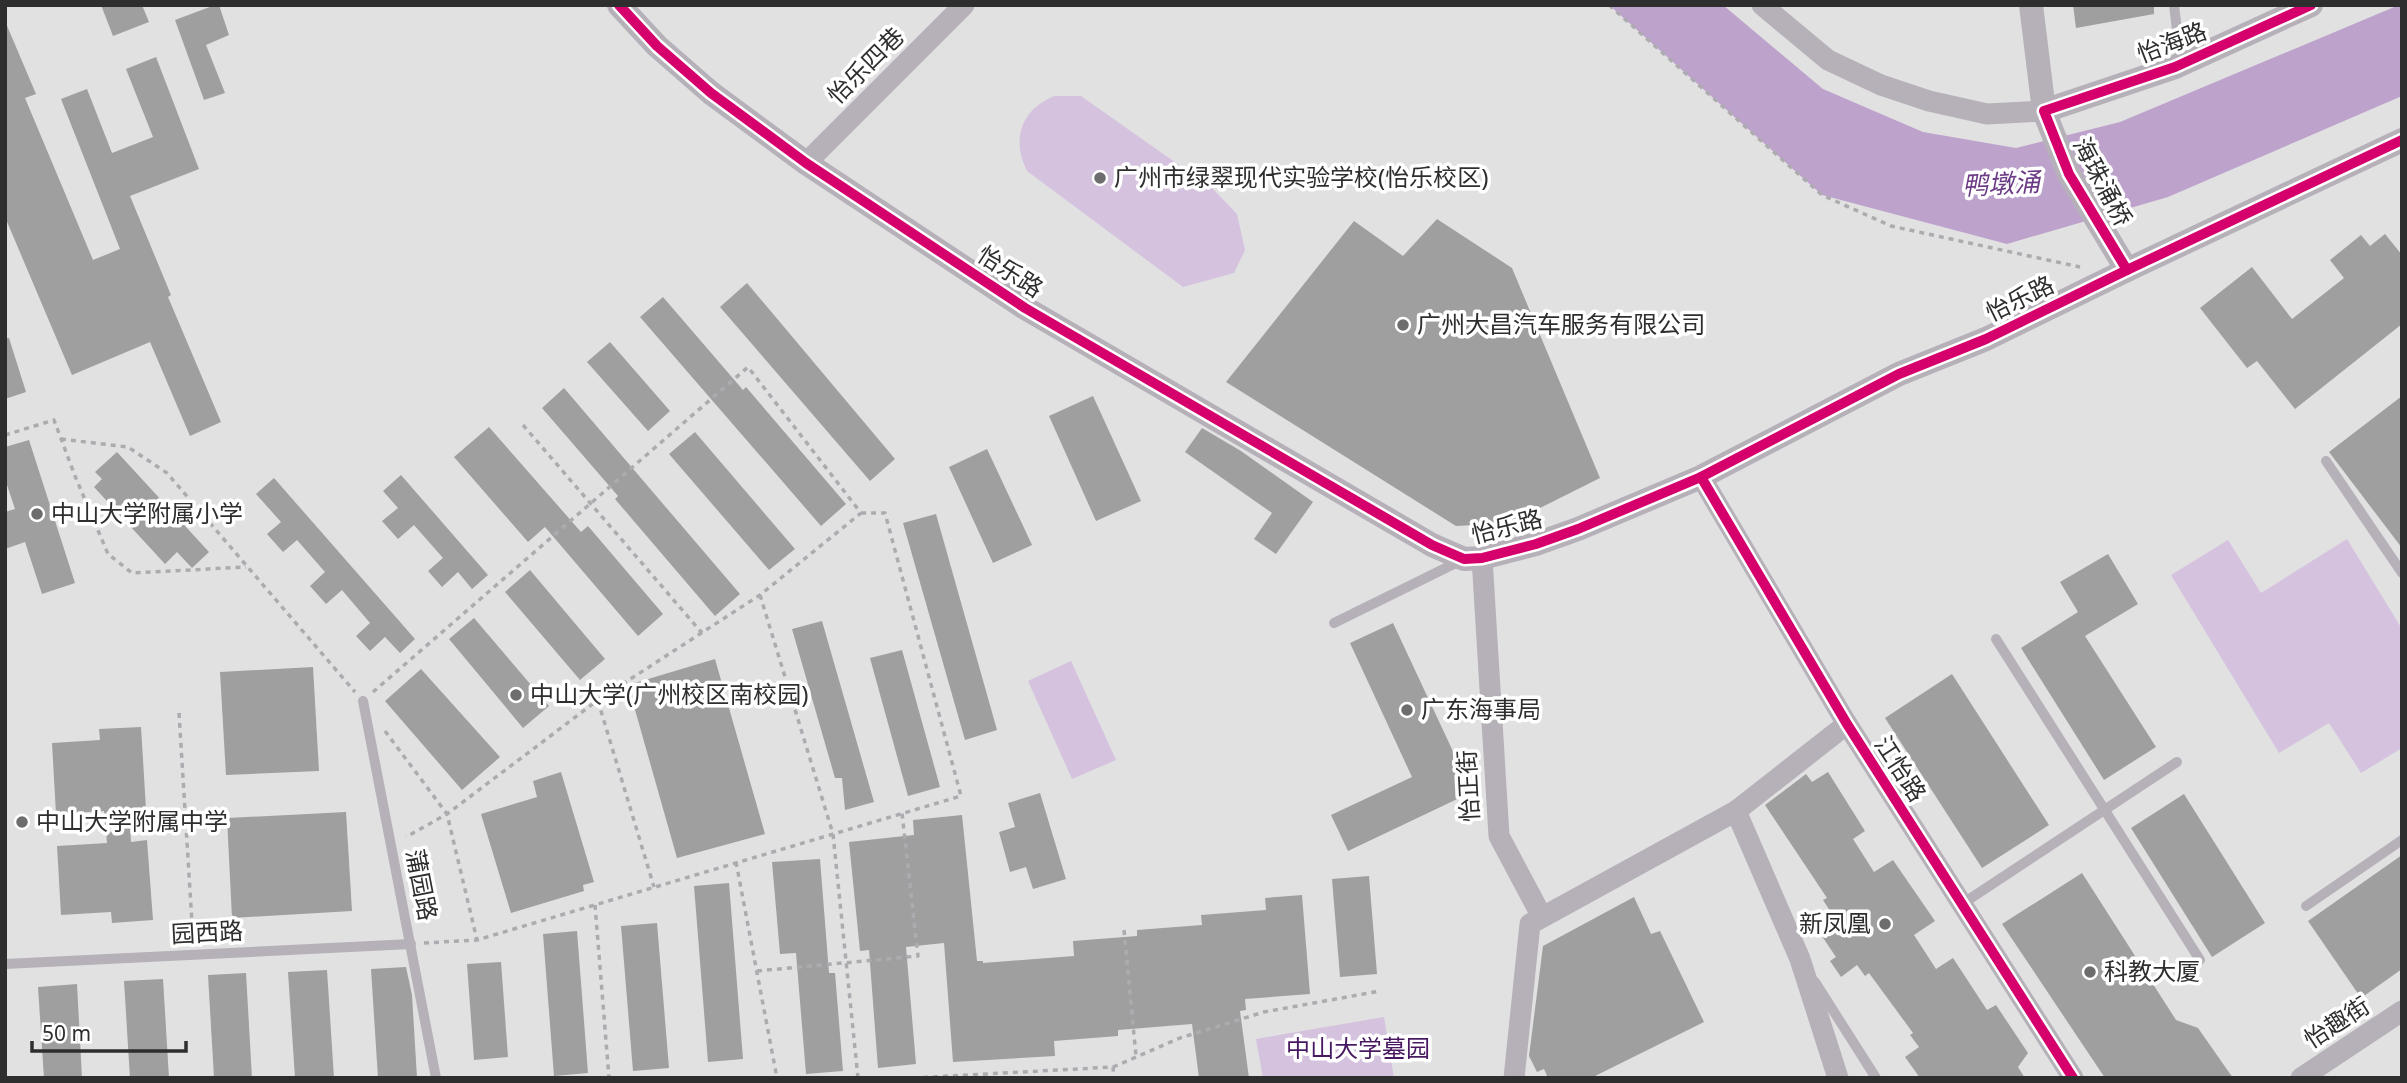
<svg xmlns="http://www.w3.org/2000/svg" width="2407" height="1083" viewBox="0 0 2407 1083" font-family="'Noto Sans','Noto Sans SC',sans-serif">
<rect width="100%" height="100%" fill="#e2e1e2"/>
<g fill="#d4c2df">
<path d="M1054 96H1081L1213 189 1237 214 1245 250 1234 273 1183 287 1027 171C1011 139 1021 110 1054 96Z"/>
<polygon points="2347,539 2402,629 2402,748 2361,773 2329,723 2279,753 2171,575 2228,540 2261,593"/>
<polygon points="1071,661 1116,760 1072,779 1028,681"/>
<polygon points="1384,1017 1394,1078 1263,1078 1256,1039"/>
</g>
<polygon fill="#bda3cc" points="1609,5 1723,5 1823,89 1923,132 2016,148 2120,122 2399,5 2402,5 2402,96 2168,197 2007,244 1822,195"/>
<g fill="#9f9fa0">
<polygon points="101,5 142,5 149,22 113,36"/>
<polygon points="215,5 219,5 229,35 206,45 225,93 204,100 175,20"/>
<polygon points="2073,5 2154,5 2154,14 2076,28"/>
<polygon points="5,21 36,94 25,98 93,260 120,249 61,99 87,89 112,153 153,137 126,69 156,57 199,169 130,196 171,295 168,297 221,422 190,436 150,342 72,375 5,217"/>
<polygon points="1437,219 1512,268 1600,478 1510,523 1456,526 1226,382 1354,221 1403,256"/>
<polygon points="2385,234 2402,255 2402,324 2295,409 2257,361 2247,368 2200,308 2252,267 2292,319 2344,278 2330,260 2361,235 2370,246"/>
<polygon points="747,283 895,459 870,481 720,307"/>
<polygon points="663,297 743,390 746,387 846,504 821,526 640,317"/>
<polygon points="5,338 9,338 26,392 5,399"/>
<polygon points="610,342 670,411 648,431 587,362"/>
<polygon points="564,388 740,594 715,616 615,499 618,496 542,408"/>
<polygon points="1093,396 1141,501 1096,521 1049,416"/>
<polygon points="2402,396 2402,548 2329,452"/>
<polygon points="489,427 581,532 588,526 663,614 638,636 545,527 528,542 454,457"/>
<polygon points="1202,428 1241,451 1313,502 1276,554 1254,539 1272,513 1185,452"/>
<polygon points="695,432 795,549 769,570 669,454"/>
<polygon points="29,440 75,583 42,594 25,542 5,549 5,512 15,509 5,479 5,447"/>
<polygon points="987,449 1032,545 993,563 949,467"/>
<polygon points="117,452 209,552 192,568 177,552 165,564 94,487 102,479 95,472"/>
<polygon points="401,475 488,575 472,589 458,572 442,587 428,571 443,558 414,525 398,539 382,521 398,508 383,491"/>
<polygon points="274,478 415,639 400,653 385,637 370,651 356,636 370,623 342,590 326,604 310,586 325,572 297,540 283,552 267,534 281,522 256,494"/>
<polygon points="936,514 997,730 965,740 903,523"/>
<polygon points="2108,554 2138,604 2085,636 2156,747 2104,780 2021,648 2078,612 2060,582"/>
<polygon points="530,570 605,659 580,680 505,592"/>
<polygon points="474,618 549,706 523,728 449,639"/>
<polygon points="822,621 874,802 845,810 842,778 835,778 792,629"/>
<polygon points="1393,623 1472,792 1348,851 1331,815 1412,777 1350,643"/>
<polygon points="902,650 940,787 908,796 870,658"/>
<polygon points="715,659 765,834 677,858 628,685"/>
<polygon points="313,667 319,771 226,775 220,672"/>
<polygon points="421,669 500,757 462,790 385,701"/>
<polygon points="1952,674 2049,825 1982,868 1885,718"/>
<polygon points="141,727 146,809 129,809 131,842 147,840 153,920 112,923 111,912 61,915 57,846 107,843 104,811 56,814 52,743 100,740 99,729"/>
<polygon points="561,772 594,882 583,885 584,891 511,913 481,814 537,797 533,781"/>
<polygon points="1828,772 1865,831 1853,839 1874,872 1893,860 1935,921 1914,935 1936,969 1953,958 1987,1010 1996,1005 2028,1053 2018,1067 2025,1078 1920,1078 1905,1057 1919,1047 1910,1035 1913,1033 1869,973 1865,976 1857,965 1841,977 1830,961 1836,957 1815,926 1832,914 1823,900 1827,898 1765,805 1806,774 1812,782"/>
<polygon points="1040,793 1066,879 1033,889 1026,867 1010,872 999,832 1015,827 1008,803"/>
<polygon points="2184,794 2265,923 2212,957 2131,828"/>
<polygon points="346,812 352,911 232,918 227,818"/>
<polygon points="962,815 977,961 983,961 983,963 1074,956 1073,941 1137,936 1137,930 1202,925 1201,915 1266,910 1265,898 1302,895 1310,994 1245,999 1246,1010 1240,1011 1249,1078 1199,1078 1192,1024 1118,1030 1118,1036 1054,1041 1055,1056 953,1062 944,943 906,947 916,1064 878,1068 869,950 860,951 849,842 914,835 913,820"/>
<polygon points="2402,855 2402,969 2361,998 2308,921"/>
<polygon points="820,859 829,973 835,973 843,1071 806,1074 796,953 780,954 772,862"/>
<polygon points="2082,873 2176,1020 2198,1028 2233,1078 2105,1078 2002,924"/>
<polygon points="1369,876 1377,974 1340,977 1332,879"/>
<polygon points="729,883 743,1059 708,1062 694,886"/>
<polygon points="1634,897 1651,934 1660,931 1704,1022 1591,1078 1548,1078 1544,1069 1537,1072 1529,1056 1543,946"/>
<polygon points="657,923 669,1068 633,1071 621,926"/>
<polygon points="577,931 588,1073 554,1076 543,934"/>
<polygon points="501,962 508,1057 474,1060 467,964"/>
<polygon points="406,967 412,995 417,1078 378,1078 371,969"/>
<polygon points="327,970 334,1078 295,1078 288,972"/>
<polygon points="246,973 252,1078 214,1078 208,975"/>
<polygon points="163,979 169,1078 130,1078 124,981"/>
<polygon points="77,984 82,1078 44,1078 38,987"/>
</g>
<g fill="none" stroke-linecap="round" stroke-linejoin="round">
<g stroke="#aeabb0" stroke-width="3.5" stroke-dasharray="5 5" stroke-linecap="butt">
<polyline points="1609,5 1822,195 1891,226 2080,267"/>
<polyline points="523,425 702,633"/>
<polyline points="5,435 54,420 75,476 108,554 132,573 246,567"/>
<polyline points="61,439 128,447 167,473 355,692"/>
<polyline points="760,595 833,834 858,1078"/>
<polyline points="373,692 748,367 861,513 760,595 598,700 447,814 406,837"/>
<polyline points="598,701 654,887"/>
<polyline points="179,713 193,939"/>
<polyline points="385,731 447,814 477,940"/>
<polyline points="736,862 777,1078"/>
<polyline points="595,905 609,1078"/>
<polyline points="1124,930 1136,1056"/>
<polyline points="424,943 477,940 961,796 885,513 861,513"/>
<polyline points="757,971 918,956 902,813"/>
<polyline points="1113,1067 1180,1038 1264,1012 1380,991"/>
<polyline points="913,1078 1113,1067 1114,1078"/>
</g>
<g stroke="#b6b1b8" stroke-width="10">
<polyline points="2174,5 2181,64"/>
<polyline points="2326,461 2402,573"/>
<polyline points="1334,623 1462,560"/>
<polyline points="1996,639 2200,960"/>
<polyline points="363,701 436,1078"/>
<polyline points="1962,904 2177,762"/>
<polyline points="2306,906 2402,840"/>
<polyline points="5,964 411,944"/>
<polyline points="1815,982 1876,1078"/>
</g>
<g stroke="#b6b1b8" stroke-width="21">
<polyline points="1762,5 1828,60 1881,85 1929,101 1987,114 2044,111"/>
<polyline points="806,163 964,5"/>
<polyline points="1701,477 1847,724 2073,1078"/>
<polyline points="1482,558 1499,836 1542,917"/>
<polyline points="1514,1078 1530,924 1736,811"/>
<polyline points="1838,1078 1800,959 1736,811 1847,724"/>
<polyline points="2301,1078 2402,1011"/>
</g>
<g stroke="#b6b1b8" stroke-width="24">
<polyline points="619,5 657,46 711,93 806,163 1025,308 1432,545 1464,559 1482,558 1536,544 1578,529 1701,477 1899,374 1986,339 2127,270 2402,140"/>
<polyline points="2031,5 2044,111 2069,174 2127,270"/>
<polyline points="2044,111 2175,67 2311,5"/>
</g>
<g stroke="#fff" stroke-width="15">
<g id="cycleway">
<polyline points="619,5 657,46 711,93 806,163 1025,308 1432,545 1464,559 1482,558 1536,544 1578,529 1701,477 1899,374 1986,339 2127,270 2402,140"/>
<polyline points="2127,270 2069,174 2044,111 2175,67 2311,5"/>
<polyline points="1701,477 1847,724 2073,1078"/>
</g>
</g>
<use href="#cycleway" stroke="#d6006c" stroke-width="10"/>
</g>
<g fill="#6e6d6e" stroke="#fff" stroke-width="2.5">
<circle cx="1100" cy="178" r="7"/>
<circle cx="1403" cy="325" r="7"/>
<circle cx="37" cy="514" r="7"/>
<circle cx="516" cy="695" r="7"/>
<circle cx="1407" cy="710" r="7"/>
<circle cx="22" cy="822" r="7"/>
<circle cx="1885" cy="924" r="7"/>
<circle cx="2090" cy="972" r="7"/>
</g>
<g text-anchor="middle" stroke-width="7" stroke-linejoin="round" paint-order="stroke">
<g font-size="24" fill="#2f2e2f" stroke="#fff">
<text transform="translate(2172 43) rotate(-21)" y="8">怡海路</text>
<text transform="translate(866 66) rotate(-45)" y="8">怡乐四巷</text>
<text transform="translate(2102 182) rotate(62)" y="8">海珠涌桥</text>
<text transform="translate(1010 272) rotate(33)" y="8">怡乐路</text>
<text transform="translate(2020 299) rotate(-26)" y="8">怡乐路</text>
<text transform="translate(1507 527) rotate(-14)" y="8">怡乐路</text>
<text transform="translate(1900 769) rotate(57)" y="8">江怡路</text>
<text transform="translate(1469 786) rotate(-93)" y="8">怡正街</text>
<text transform="translate(421 885) rotate(79)" y="8">蒲园路</text>
<text transform="translate(207 933) rotate(-3)" y="8">园西路</text>
<text transform="translate(2337 1023) rotate(-33)" y="8">怡趣街</text>
</g>
<g font-size="24" fill="#2f2e2f" stroke="#fff" text-anchor="start">
<text x="1114" y="186">广州市绿翠现代实验学校(怡乐校区)</text>
<text x="1417" y="333">广州大昌汽车服务有限公司</text>
<text x="51" y="522">中山大学附属小学</text>
<text x="530" y="703">中山大学(广州校区南校园)</text>
<text x="1421" y="718">广东海事局</text>
<text x="36" y="830">中山大学附属中学</text>
<text x="1871" y="932" text-anchor="end">新凤凰</text>
<text x="2104" y="980">科教大厦</text>
</g>
<g font-size="24" fill="#481960" stroke="#fff">
<text x="1358" y="1057">中山大学墓园</text>
</g>
<g font-size="26" font-style="italic" fill="#6b3c85" stroke="#fff">
<text transform="translate(2001 184) rotate(-3)" y="9">鸭墩涌</text>
</g>
</g>
<rect width="2407" height="1083" fill="none" stroke="#2f2e2f" stroke-width="14"/>
<path d="M32 1041v10h154v-10" fill="none" stroke="#2f2e2f" stroke-width="3.5"/>
<text x="42" y="1041" font-size="21" fill="#2f2e2f" stroke="#ffffff" stroke-width="5" paint-order="stroke">50 m</text>
</svg>
